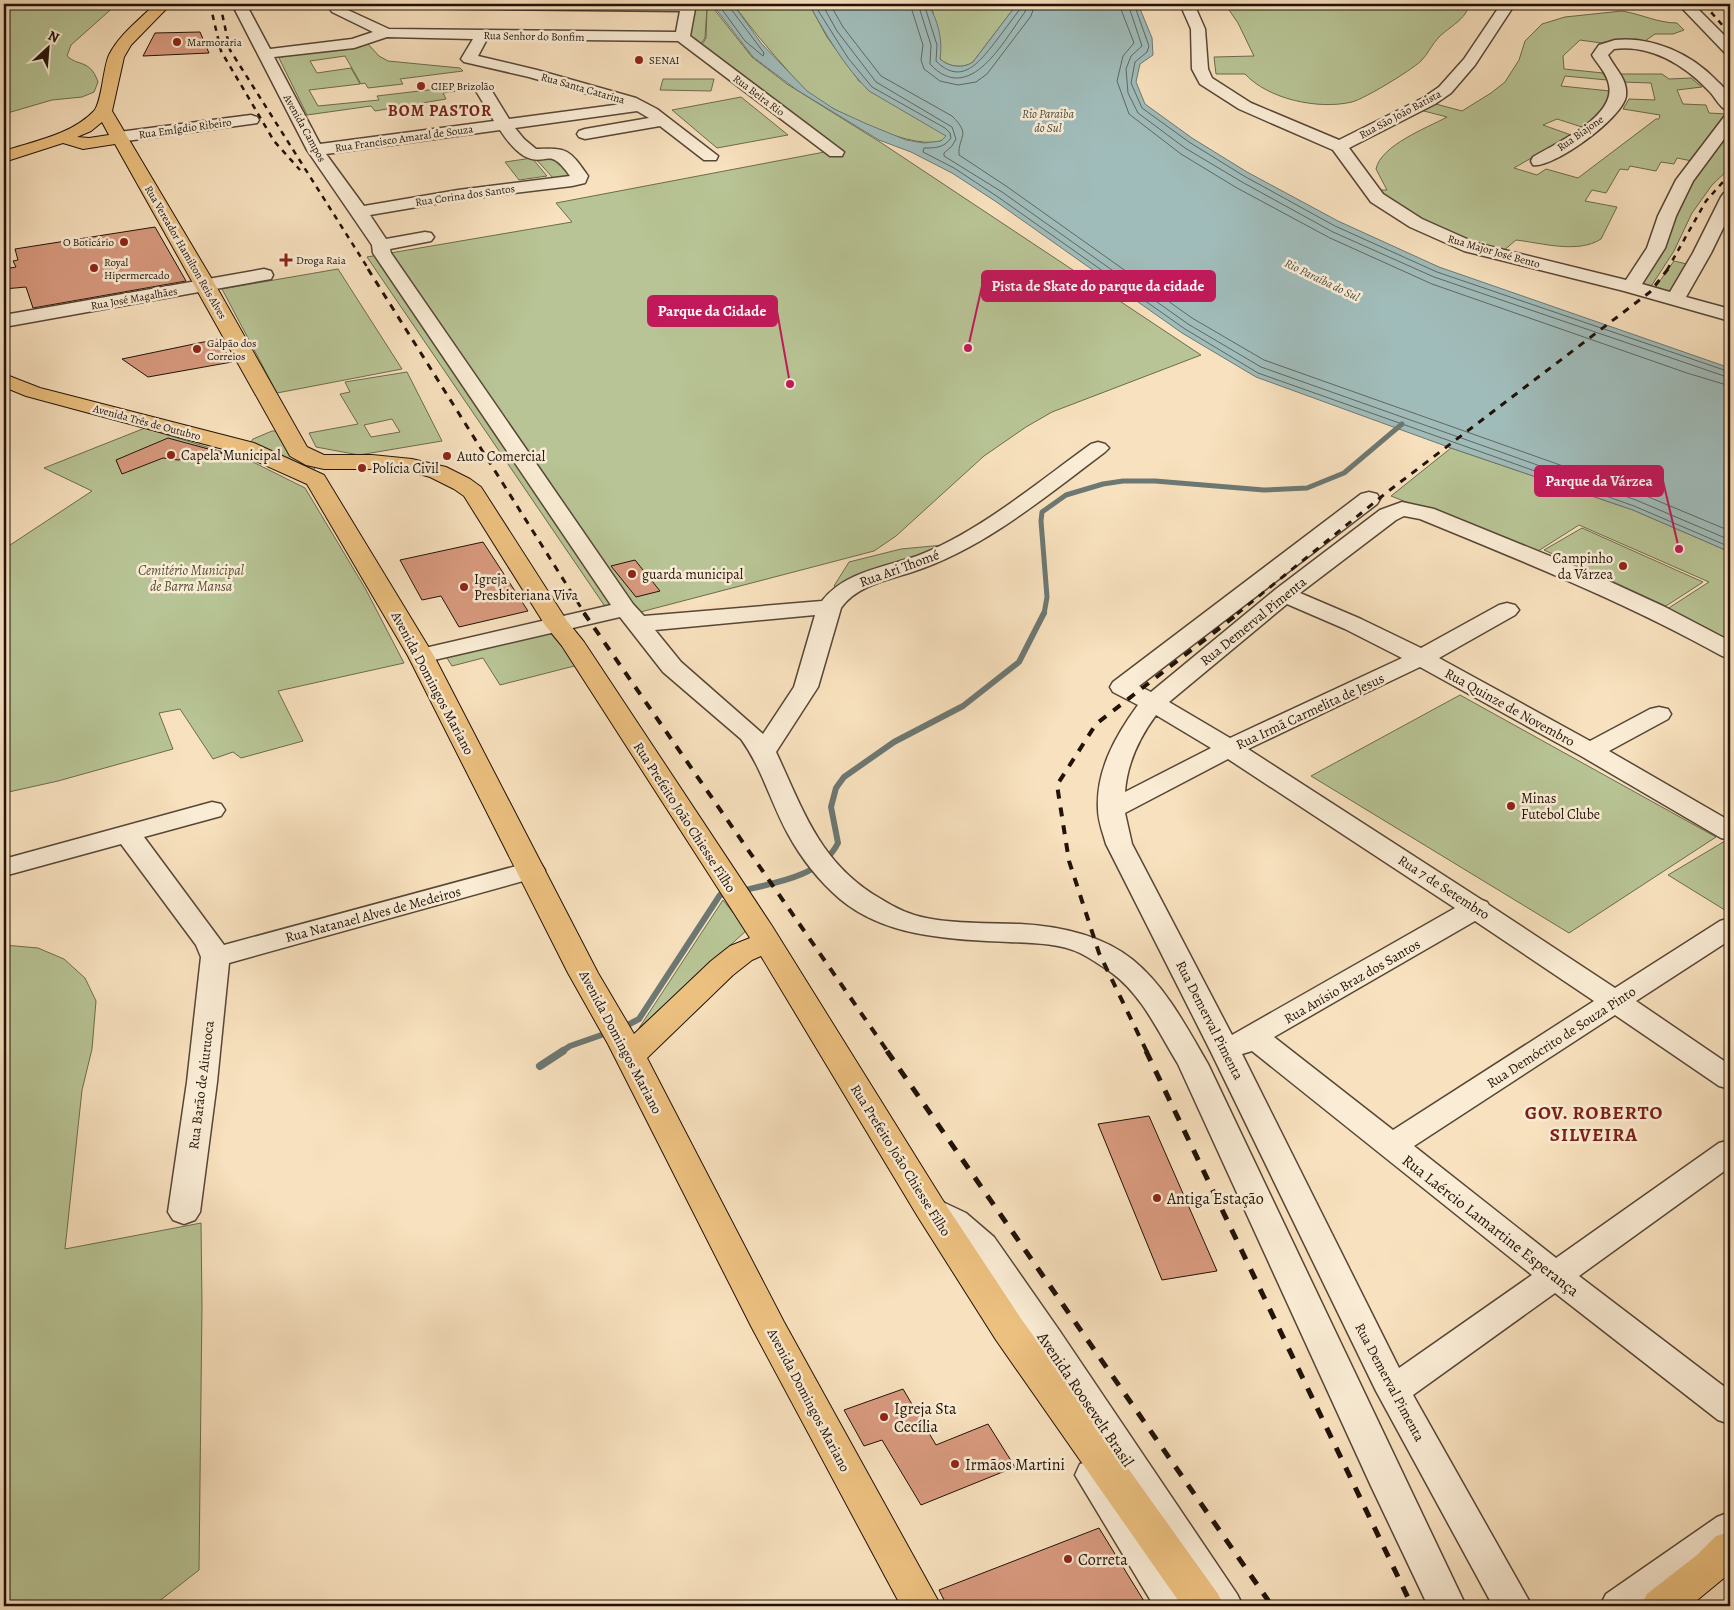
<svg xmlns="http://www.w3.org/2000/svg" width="1734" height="1610" viewBox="0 0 1734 1610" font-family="Alegreya,serif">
<rect width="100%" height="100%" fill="#f8e1be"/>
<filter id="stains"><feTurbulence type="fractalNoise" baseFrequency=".004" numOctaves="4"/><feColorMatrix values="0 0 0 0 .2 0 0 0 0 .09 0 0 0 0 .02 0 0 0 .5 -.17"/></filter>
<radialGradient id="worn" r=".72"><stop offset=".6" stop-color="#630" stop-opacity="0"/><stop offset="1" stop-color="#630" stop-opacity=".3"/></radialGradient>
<g fill="#b8c495" stroke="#6c6b4e" fill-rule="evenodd">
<path d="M4 4H117L71 45 67 56C79 67 90 59 98 82L94 92 82 97 52 100 4 114Z"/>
<polygon points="689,4 710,4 752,57 787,84 880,142 1201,355 1052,412 1026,427 984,456 896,536 874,551 629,615 604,605 367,257 572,222 556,203 835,150 701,46 706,38 707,8 705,38 699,46 688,38"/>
<path d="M733 4H809L827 37 859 81 942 133 946 136 945 139C918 155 830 110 807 92 801 87 795 79 789 72 769 50 751 28 733 4Z"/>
<path d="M928 4H1017L973 62C963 69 949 67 940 59L933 12Z"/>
<path d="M1225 4H1469C1467 19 1449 27 1439 37 1432 44 1428 54 1421 61 1410 71 1366 98 1352 102 1318 110 1268 99 1245 74H1216L1214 57 1254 56 1238 23Z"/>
<path d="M1622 11C1641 14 1658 23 1677 23L1684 30 1673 34H1655L1645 41 1615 40 1601 43 1580 40 1563 56 1564 69 1603 73 1607 80 1565 76 1561 86 1610 91C1608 106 1595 120 1582 127L1557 119 1543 125 1571 135 1514 168 1537 175 1546 169 1578 178 1656 119H1659L1660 115 1623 109 1629 99 1655 100 1651 83 1622 82 1620 74H1662L1669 79 1691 78 1702 87 1677 90 1683 104 1706 105 1709 113 1727 114V117L1692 161 1677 158 1674 164 1661 162 1656 171 1630 166 1628 170 1620 169 1606 193 1592 190 1585 201 1617 207 1601 239C1578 254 1542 243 1516 240L1502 252 1471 243 1402 211 1378 190H1387L1376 169C1381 145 1427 128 1447 117L1420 110 1432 103 1462 111 1491 93 1505 82 1519 60 1525 41 1542 24 1565 17Z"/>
<polygon points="367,43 379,56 388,61 460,68 463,71 400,79 403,84 368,88 365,83 361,84 345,56 310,61 317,73 351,68 360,84 309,90 318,106 379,100 377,96 487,83 490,87 443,93 446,99 375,111 371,106 307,115 277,54"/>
<polygon points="663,79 714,79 711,91 660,90"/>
<polygon points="741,97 788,135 717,148 672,110"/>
<polygon points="1730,133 1730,168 1712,185 1692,213 1674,251 1650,288 1640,286 1686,187"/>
<polygon points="555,153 575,175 554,179 534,157"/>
<polygon points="532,158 547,176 519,180 505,162"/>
<polygon points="1674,261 1691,265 1669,296 1652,292"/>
<polygon points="338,269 402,369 277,393 222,289"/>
<path d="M407 372 442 441 359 455 316 447 309 433 358 424 340 394 350 392 345 382ZM392 419 400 432 371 437 364 425Z"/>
<polygon points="145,428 249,460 305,488 365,588 404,663 278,691 303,741 241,758 233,752 213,759 180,709 159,713 173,749 58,781 4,793 4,549 92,491 44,468"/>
<polygon points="272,431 280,431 317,466 312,471 250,443 253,439"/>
<polygon points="1451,448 1633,510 1730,552 1730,649 1661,613 1709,582 1579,525 1535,553 1391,496"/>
<polygon points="1582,528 1703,582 1666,606 1544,550"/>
<polygon points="954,544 841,590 834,586 849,562 901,549"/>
<polygon points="561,627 586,663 500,685 483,658 452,666 445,655"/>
<polygon points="1460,695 1716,837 1569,933 1311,776"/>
<polygon points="1730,838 1730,910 1728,912 1668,875"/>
<polygon points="723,900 747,930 639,1028"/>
<polygon points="4,945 38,948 64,959 85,978 96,1001 92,1049 82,1090 65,1249 201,1223 202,1305 199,1570 153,1606 4,1606"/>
</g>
<path fill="#a0bcba" stroke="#6d7873" d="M712 4H733L761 43 807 91 834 109 867 124 906 140 924 143 941 141 946 136 869 91C844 66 826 35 809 4H928C938 20 943 40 940 59 949 67 963 69 973 62L1017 4H1138L1152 38 1153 55 1140 64 1136 82 1145 104 1192 138 1247 172 1338 221 1439 267 1730 368V552L1633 510 1451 448 1256 377 1182 333 995 201 952 173 911 152 879 140 797 90 753 57Z"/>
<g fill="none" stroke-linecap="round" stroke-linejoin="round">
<g stroke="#606761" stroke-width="1">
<polyline points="718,4 745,41 763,56 764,53 731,9 730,4"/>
<path d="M814 4 848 58 872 87 945 128 950 133 951 138C944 148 935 148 924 148L923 152 954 168 998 197 1185 329 1258 373 1634 506 1730 547"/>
<polyline points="822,4 837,31 876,82 952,127 956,139 952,146 944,153 944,156 1002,192 1188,324 1261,367 1636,500 1730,540"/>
<path d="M830 4 843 27 881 76 952 116C972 136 958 135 959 155L1006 186 1192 318 1264 360 1639 493 1730 531"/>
<polyline points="910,4 923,45 921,60 924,69 940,81 958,85 976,82 987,74 1031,16 1035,4"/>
<path d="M918 4 931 45 930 64C970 107 1004 40 1025 12L1027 4"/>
<path d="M924 4 937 45 936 61C962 87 980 61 996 41 1004 30 1012 20 1020 9L1021 4"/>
<polyline points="1121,4 1122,12 1134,43 1123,56 1117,81 1129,114 1181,154 1237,188 1330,238 1432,284 1687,373 1730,386"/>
<polyline points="1128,4 1142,46 1131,56 1126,69 1128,93 1138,113 1185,148 1242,182 1333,232 1434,277 1730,378"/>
<polyline points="1134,4 1149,46 1147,52 1135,62 1131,83 1142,108 1189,142 1244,176 1335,226 1437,272 1730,372"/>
</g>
<polyline stroke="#6d7873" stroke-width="5" points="1044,614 1047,597 1041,521 1042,512 1066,495 1103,484 1123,481 1155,481 1264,490 1307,488 1344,473 1402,424"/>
<g stroke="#6d7873" stroke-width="6">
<path d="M740 891C774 883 821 877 838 843L831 807 836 788 844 777 894 742 963 706 1019 662 1044 613"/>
<polyline points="622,1028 639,1019 720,895 730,893"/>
<polyline points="561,1052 570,1046 610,1032"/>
</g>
<polyline stroke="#6d7873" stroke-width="8" points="540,1066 563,1051"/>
</g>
<g fill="#d99a7f" stroke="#211208">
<polygon points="200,32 209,53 143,56 155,33"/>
<polygon points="155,227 186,281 33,308 26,287 4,289 4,269 16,267 13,261 18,260 15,249"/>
<polygon points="218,339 232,362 148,377 122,359"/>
<polygon points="168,438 223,453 178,460 163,458 122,474 116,460"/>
<polygon points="483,542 528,611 459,627 441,596 422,600 400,560"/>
<polygon points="635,560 660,591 636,597 611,566"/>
<polygon points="1149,1116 1217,1271 1162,1280 1098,1124"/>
<polygon points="903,1389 936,1445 988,1424 1015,1467 921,1505 882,1440 864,1446 844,1410"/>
<polygon points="1099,1528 1147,1606 947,1606 939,1590"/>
</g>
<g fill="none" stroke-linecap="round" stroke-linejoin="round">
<g stroke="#574636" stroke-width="3">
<g id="minor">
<path d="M232 4H246L270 49 352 39 373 32 332 12 330 9 332 6 337 5 389 29 676 32 680 11 398 8 393 7 391 4H684L693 6 695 9 690 36 844 152 842 156H830L678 41 487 39 478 56 537 70 636 98 657 109 718 156 716 160H704L660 126 585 139 579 137 577 134 579 131 585 129 649 118 637 111 515 128 524 139 536 149C568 148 569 149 588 176L585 183 572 186 458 200 370 215 386 239 425 232 431 233 434 237 431 241 390 249 391 253 633 604 644 616 822 601C844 572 885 567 917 556 978 533 1038 482 1091 444L1098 442 1105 444 1109 448 1105 452C1045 497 986 547 915 571 889 580 857 585 841 608L818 687 776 752C804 812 820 864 881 899 895 908 910 915 926 918 957 924 989 923 1020 924 1059 926 1102 935 1133 960 1166 987 1187 1028 1208 1064L1466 1606H1428L1371 1486 1178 1064C1159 1033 1142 995 1112 973 1102 966 1090 958 1080 953 1059 943 1031 943 1009 942 951 939 887 938 840 899 819 881 801 858 788 834 771 803 762 768 741 739L663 672 620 617 421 663 412 661 409 656 412 651 611 605 373 253 372 245 307 150ZM387 37 473 39 461 59 464 62 529 77 622 104 509 119 490 88H478L476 91 494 121 320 144 274 57 354 48ZM500 130C506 139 514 150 524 156 547 168 548 144 570 176L458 190 364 206 326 154ZM815 615 794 687 763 734 681 662 655 630Z"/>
<polygon points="1180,4 1194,4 1205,29 1208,69 1212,78 1251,103 1339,140 1423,98 1439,87 1464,59 1501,4 1515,4 1475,65 1451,93 1435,104 1349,148 1383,194 1422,219 1476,243 1626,280 1647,248 1658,216 1676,180 1724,117 1730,115 1730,131 1693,181 1676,216 1665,248 1642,284 1670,292 1693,253 1721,197 1724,193 1730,192 1730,214 1711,253 1686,297 1730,309 1730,321 1624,291 1464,251 1410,227 1371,202 1333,150 1239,109 1200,84 1192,69 1191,29"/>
<polygon points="1678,4 1693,4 1730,41 1730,54 1725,53"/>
<path d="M1615 40C1652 36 1692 54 1717 81 1721 85 1728 91 1730 96 1732 100 1730 107 1730 112 1721 110 1716 98 1709 91 1685 65 1650 44 1614 49L1608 55C1615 69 1628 79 1626 96 1623 118 1552 169 1533 165L1531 161 1533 157C1556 143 1616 117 1609 85 1607 73 1598 65 1592 55L1599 45Z"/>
<polygon points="251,115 257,117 259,120 257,123 119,142 113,140 111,137 113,134 119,132"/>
<polygon points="264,269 271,271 273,275 271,279 4,327 4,315"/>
<path d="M1369 492 1377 494 1380 499 1377 504 1139 686 1151 692 1276 589 1380 510 1402 502 1434 509 1589 572 1665 607 1730 641V658L1722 656C1625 602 1522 561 1420 519L1404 516 1396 520 1300 593 1361 619 1421 648 1499 605 1507 603 1515 605 1519 610 1515 615 1439 658 1590 741 1650 709 1659 707 1668 709 1671 714 1668 719 1609 751 1730 821V840L1721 838 1581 756 1420 667 1248 749 1482 900 1487 902 1489 905 1615 988 1720 921 1730 918V940L1636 1001 1730 1065V1089L1719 1086 1615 1015 1414 1146 1556 1258 1719 1143 1730 1140V1167L1579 1276 1730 1391V1424L1718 1420 1555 1293 1413 1395 1532 1606H1493L1376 1391 1211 1052 1106 844C1103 833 1098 821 1098 809 1096 770 1116 735 1138 705L1113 692 1110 687 1113 682 1361 494ZM1287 604 1345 629 1402 658 1230 738 1169 702ZM1156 715 1211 748 1125 792C1127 764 1139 738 1156 715ZM1228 759 1455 908 1232 1035 1132 844 1125 813ZM1475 921 1594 1001 1393 1130 1274 1037ZM1252 1051 1532 1275 1399 1368 1242 1054Z"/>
<polygon points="212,802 221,804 225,810 221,816 144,837 224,945 531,862 541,864 545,870 541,876 229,963 217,1082 200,1212 195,1220 184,1224 173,1220 168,1212 187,1082 201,957 196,945 121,844 4,876 4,859"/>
<polygon points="930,1196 966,1213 994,1237 1059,1330 1237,1594 1243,1606 1203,1606 1035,1348 970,1255 944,1229 919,1216 914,1208 919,1200"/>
<polygon points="1093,1460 1106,1464 1187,1594 1193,1606 1154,1606 1075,1475 1080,1464"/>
<polygon points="1730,1512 1730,1548 1649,1606 1600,1606 1606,1594 1717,1517"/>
</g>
</g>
<g stroke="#211208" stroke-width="2">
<g id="major">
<path d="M155 4H171L131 45 124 57 112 111 216 286 307 447 324 455H372L412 459 446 467 470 479 481 487 567 621 584 642 772 926 942 1199 1022 1320 1218 1594 1224 1606H1182L996 1340 918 1217 761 956 752 960 733 975 647 1058 784 1322 941 1606H901L752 1328 608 1044 568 973 408 656 307 484 238 453 26 396 4 387V374L40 388 254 443 324 475 434 656 598 973 634 1034 711 961 730 946 750 938 562 646 545 625 464 496 454 489 430 477 412 472 372 469H324L306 465 290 456 115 144 83 149 63 143 4 162V151C34 141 71 135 94 111 102 102 103 68 109 55 119 35 139 20 155 4ZM102 122 109 135 89 138 77 137 91 131Z"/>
<polygon points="1730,1532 1730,1573 1690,1606 1641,1606 1647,1594 1697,1555 1716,1536"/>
</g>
</g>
<use href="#minor" fill="#faecd5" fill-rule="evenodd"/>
<use href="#major" fill="#ecc07f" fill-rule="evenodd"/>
<g stroke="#211208" stroke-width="2.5" stroke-dasharray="5.5 5.5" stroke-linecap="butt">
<polyline points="210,4 221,51 274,141 300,170"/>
<polyline points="220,4 230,50 369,270"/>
<polyline points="1704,4 1730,34"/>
<polyline points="1667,270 1706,201 1730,174"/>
</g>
<g stroke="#211208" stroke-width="3" stroke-dasharray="7 7" stroke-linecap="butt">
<polyline points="368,269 585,614"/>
<polyline points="1237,614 1386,493 1650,292 1668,269"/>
</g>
<g stroke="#211208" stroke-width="4" stroke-dasharray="9 9" stroke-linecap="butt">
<polyline points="584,613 888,1052"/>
<polyline points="1147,1052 1099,953 1069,861 1057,785 1096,724 1239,613"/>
</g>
<g stroke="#211208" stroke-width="5" stroke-dasharray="11 11" stroke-linecap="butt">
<polyline points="887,1051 1272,1606"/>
<polyline points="1146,1051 1412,1606"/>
</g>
</g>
<g fill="#8f2418" stroke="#faecd5" stroke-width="2">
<circle cx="177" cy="42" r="5"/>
<circle cx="639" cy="60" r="5"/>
<circle cx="421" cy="86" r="5"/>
<circle cx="124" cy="242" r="5"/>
<path d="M283.5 252.5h5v5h5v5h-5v5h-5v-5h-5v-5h5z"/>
<circle cx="94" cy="268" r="5"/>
<circle cx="197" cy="349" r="5"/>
<circle cx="171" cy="455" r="5"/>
<circle cx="447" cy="456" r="5"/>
<circle cx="362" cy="468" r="5"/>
<circle cx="1623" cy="566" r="5"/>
<circle cx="632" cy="574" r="5"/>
<circle cx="464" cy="587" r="5"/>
<circle cx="1511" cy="806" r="5"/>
<circle cx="1157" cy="1198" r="5"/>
<circle cx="884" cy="1417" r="5"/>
<circle cx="955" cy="1464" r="5"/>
<circle cx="1068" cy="1559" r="5"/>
</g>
<g text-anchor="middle" stroke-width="5" stroke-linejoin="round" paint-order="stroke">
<g font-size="11" fill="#211208" stroke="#faecd5">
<text transform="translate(534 36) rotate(1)" y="4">Rua Senhor do Bonfim</text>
<text transform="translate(583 88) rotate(16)" y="4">Rua Santa Catarina</text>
<text transform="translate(759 95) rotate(37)" y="4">Rua Beira Rio</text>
<text transform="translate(1400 114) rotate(-28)" y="4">Rua São João Batista</text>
<text transform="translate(185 128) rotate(-8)" y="4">Rua EmÍgdio Ribeiro</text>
<text transform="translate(305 128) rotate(61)" y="4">Avenida Campos</text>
<text transform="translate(1580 133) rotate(-35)" y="4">Rua Biajone</text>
<text transform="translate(404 138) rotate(-8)" y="4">Rua Francisco Amaral de Souza</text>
<text transform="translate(465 195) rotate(-8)" y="4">Rua Corina dos Santos</text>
<text transform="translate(1494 251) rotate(16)" y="4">Rua Major José Bento</text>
<text transform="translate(186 252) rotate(60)" y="4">Rua Vereador Hamilton Reis Alves</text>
<text transform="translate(134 298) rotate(-10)" y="4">Rua José Magalhães</text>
<text transform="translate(147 422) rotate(15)" y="4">Avenida Três de Outubro</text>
</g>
<g font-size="11" fill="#211208" stroke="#faecd5" text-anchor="start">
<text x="187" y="46">Marmoraria</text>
<text x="649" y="64">SENAI</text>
<text x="431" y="90">CIEP Brizolão</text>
<text x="114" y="246" text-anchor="end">O Boticário</text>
<text x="296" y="264">Droga Raia</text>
<text x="104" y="266">Royal<tspan x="104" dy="13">Hipermercado</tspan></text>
<text x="207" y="347">Galpão dos<tspan x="207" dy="13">Correios</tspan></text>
</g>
<g font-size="12" font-style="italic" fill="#4d4e46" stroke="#faecd5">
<text x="1048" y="118">Rio Paraiba<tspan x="1048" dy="14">do Sul</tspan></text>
<text transform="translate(1322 280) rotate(26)" y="4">Rio Paraíba do Sul</text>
</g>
<g font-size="14" fill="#211208" stroke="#faecd5" text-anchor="start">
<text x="181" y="460">Capela Municipal</text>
<text x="457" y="461">Auto Comercial</text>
<text x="372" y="473">Polícia Civil</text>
<text x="1613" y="563" text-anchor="end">Campinho<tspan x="1613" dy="16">da Várzea</tspan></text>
<text x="642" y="579">guarda municipal</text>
<text x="474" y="584">Igreja<tspan x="474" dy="16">Presbiteriana Viva</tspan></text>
<text x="1521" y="803">Minas<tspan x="1521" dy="16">Futebol Clube</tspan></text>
</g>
<g font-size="14" fill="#211208" stroke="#faecd5">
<text transform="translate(899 568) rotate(-20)" y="5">Rua Ari Thomé</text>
<text transform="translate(1253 621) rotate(-39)" y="5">Rua Demerval Pimenta</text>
<text transform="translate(433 683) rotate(62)" y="5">Avenida Domingos Mariano</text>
<text transform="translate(1510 707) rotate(29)" y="5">Rua Quinze de Novembro</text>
<text transform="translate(1310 711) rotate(-25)" y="5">Rua Irmã Carmelita de Jesus</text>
<text transform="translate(685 817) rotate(57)" y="5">Rua Prefeito João Chiesse Filho</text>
<text transform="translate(1444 887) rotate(33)" y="5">Rua 7 de Setembro</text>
<text transform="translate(373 914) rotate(-15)" y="5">Rua Natanael Alves de Medeiros</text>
<text transform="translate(1352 981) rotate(-30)" y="5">Rua Anísio Braz dos Santos</text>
<text transform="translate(1210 1020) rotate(63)" y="5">Rua Demerval Pimenta</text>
<text transform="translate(1561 1037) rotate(-33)" y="5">Rua Demócrito de Souza Pinto</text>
<text transform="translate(621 1042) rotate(62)" y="5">Avenida Domingos Mariano</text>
<text transform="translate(201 1085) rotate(-83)" y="5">Rua Barão de Aiuruoca</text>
<text transform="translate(901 1160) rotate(58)" y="5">Rua Prefeito João Chiesse Filho</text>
<text transform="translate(1390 1382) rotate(62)" y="5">Rua Demerval Pimenta</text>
<text transform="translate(809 1400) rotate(62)" y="5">Avenida Domingos Mariano</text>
</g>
<g font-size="14" font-style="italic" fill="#565039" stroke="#faecd5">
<text x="191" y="575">Cemitério Municipal<tspan x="191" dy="16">de Barra Mansa</tspan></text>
</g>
<g font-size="16" font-weight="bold" letter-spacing="1" fill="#7a1f14" stroke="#faecd5">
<text x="440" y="116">BOM PASTOR</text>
</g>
<g font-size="16" fill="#211208" stroke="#faecd5" text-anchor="start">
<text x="1167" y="1204">Antiga Estação</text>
<text x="894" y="1414">Igreja Sta<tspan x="894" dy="18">Cecília</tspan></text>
<text x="965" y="1470">Irmãos Martini</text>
<text x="1078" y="1565">Correta</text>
</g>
<g font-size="16" fill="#211208" stroke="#faecd5">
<text transform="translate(1491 1225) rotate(38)" y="6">Rua Laércio Lamartine Esperança</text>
<text transform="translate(1086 1399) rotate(56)" y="6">Avenida Roosevelt Brasil</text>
</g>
<g font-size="19" font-weight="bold" letter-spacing="1" fill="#7a1f14" stroke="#faecd5">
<text x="1594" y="1119">GOV. ROBERTO<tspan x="1594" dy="22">SILVEIRA</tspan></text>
</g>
</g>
<path fill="none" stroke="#c2185b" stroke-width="2" d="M968 348L982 286M790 384L777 311M1679 549L1663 481"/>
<g fill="#c2185b" stroke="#faecd5" stroke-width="2">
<circle cx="968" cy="348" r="5"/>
<circle cx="790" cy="384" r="5"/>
<circle cx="1679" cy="549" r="5"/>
</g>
<g fill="#c2185b" stroke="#c2185b" stroke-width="2">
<rect x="982" y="271" width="233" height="30" rx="5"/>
<rect x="648" y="296" width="129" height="30" rx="5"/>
<rect x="1535" y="466" width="128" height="30" rx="5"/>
</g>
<g font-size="15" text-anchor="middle" font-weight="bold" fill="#fff">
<text x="1098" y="291">Pista de Skate do parque da cidade</text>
<text x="712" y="316">Parque da Cidade</text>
<text x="1599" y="486">Parque da Várzea</text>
</g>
<rect width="1734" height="1610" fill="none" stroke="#f8e1be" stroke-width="20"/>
<rect x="5" y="5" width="1724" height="1600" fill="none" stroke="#211208" stroke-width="2.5"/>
<rect x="10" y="10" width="1714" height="1590" fill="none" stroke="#211208"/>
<g transform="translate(48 48) rotate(26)" stroke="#faecd5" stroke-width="4" paint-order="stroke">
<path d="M0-4L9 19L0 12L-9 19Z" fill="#211208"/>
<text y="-8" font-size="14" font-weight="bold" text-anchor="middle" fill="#211208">N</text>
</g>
<rect width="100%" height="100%" filter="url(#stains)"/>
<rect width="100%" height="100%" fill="url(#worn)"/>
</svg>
